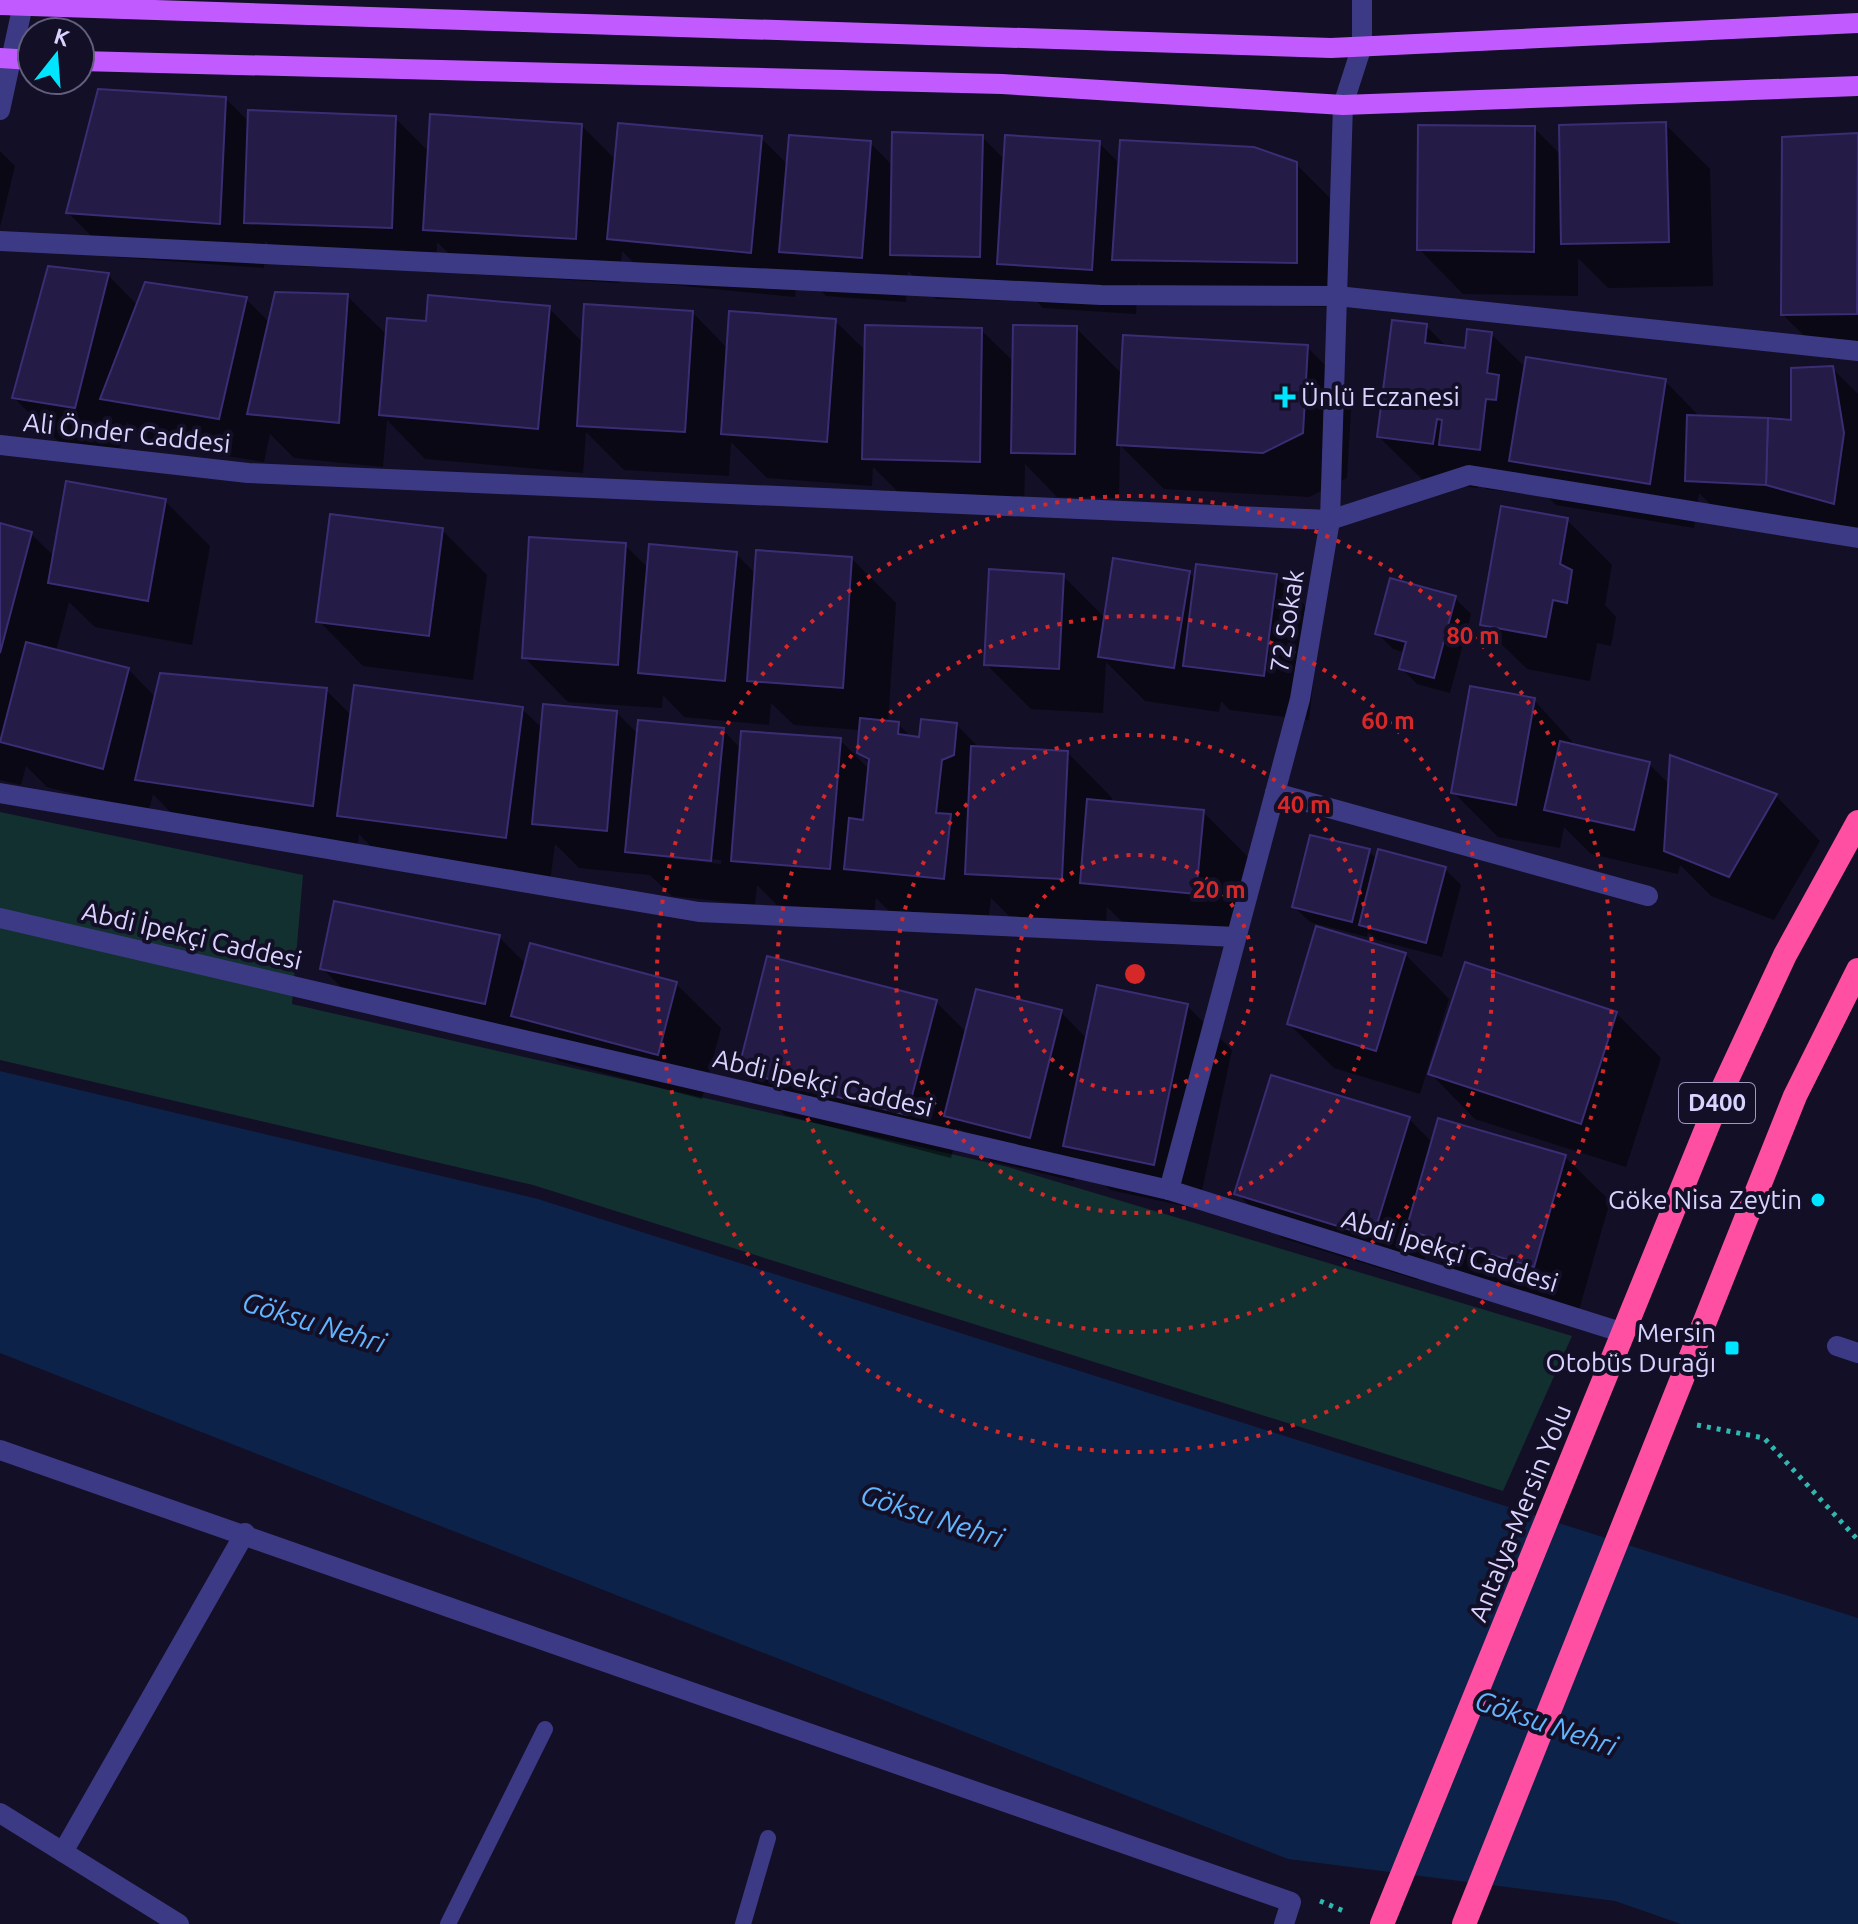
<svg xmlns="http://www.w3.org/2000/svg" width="1858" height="1924" viewBox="0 0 1858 1924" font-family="Ubuntu,sans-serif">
<rect width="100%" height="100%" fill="#130f26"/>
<polygon fill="#12302f" points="0,812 303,875 292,1004 1008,1167 1572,1336 1503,1491 533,1185 0,1060"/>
<polygon fill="#0c2248" points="0,1071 538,1199 1858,1618 1858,1924 1681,1924 1615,1901 1288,1859 0,1353"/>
<g fill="#0007" fill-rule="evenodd">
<polygon points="226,99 250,123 395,118 429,152 582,126 617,161 761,138 788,165 870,143 894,167 982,137 1005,160 1099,143 1121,165 1296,164 1341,209 1341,307 1159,304 1138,283 1136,314 1043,308 1025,289 1024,301 936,299 908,271 906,302 826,296 798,268 795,297 654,283 622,251 620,283 470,274 437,242 436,272 291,266 265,241 264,268 113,257 68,213"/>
<polygon points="1665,124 1710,169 1713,286 1608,288 1578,258 1578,296 1463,294 1419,249 1534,128 1561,155"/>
<polygon points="1857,135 1858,359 1828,359 1783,315"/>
<polygon points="0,151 15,166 0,227"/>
<polygon points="108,275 138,306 246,299 270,323 347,296 388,336 427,323 549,308 584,344 692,312 728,349 835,321 867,352 981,330 1014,362 1076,328 1123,375 1307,347 1352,392 1347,478 1309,497 1164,489 1120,445 1119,498 1057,497 1025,464 1024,506 909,503 873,467 872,486 767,478 731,442 729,476 624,470 586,432 583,473 425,459 387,420 383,467 294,458 270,434 264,462 147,443 127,422 119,452 59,442 14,398"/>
<polygon points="1426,326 1448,348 1467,351 1491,334 1526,368 1665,381 1701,418 1793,422 1832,368 1858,394 1858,542 1732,526 1699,493 1694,528 1556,505 1526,475 1524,494 1486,489 1478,482 1478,488 1424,481 1379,437"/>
<path d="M165 501 210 546 192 645 95 627 69 602 56 651 128 669 156 698 326 690 352 716 522 709 543 729 617 713 638 734 723 730 741 749 840 740 870 770V764L859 753 861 730 794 725 771 703 769 725 684 717 663 695 662 708 568 702 524 657 625 545 649 569 736 554 756 574 851 558 896 603 888 723 898 724 912 738 921 739 956 724 980 749 1068 753 1112 798V803L1203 812 1248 857 1240 938 1127 927 1107 907 1106 923 1011 918 991 898 988 923 891 913 876 898 874 913 777 905 757 885 755 905 672 896 650 875 579 868 555 844 550 882 384 860 359 834 357 850 182 824 153 794 148 813 47 787 26 766 21 785 0 780V525L31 534 55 557ZM673 855 721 860V864L673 859Z"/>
<polygon points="1567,520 1612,565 1605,605 1616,617 1611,646 1597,643 1590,681 1527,669 1482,625"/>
<polygon points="442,530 487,575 473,680 363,666 319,621"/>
<polygon points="1189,572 1196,579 1276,576 1320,621 1309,720 1230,710 1221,701 1219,712 1145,701 1106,662 1103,713 1031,709 986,664 1063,576 1106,619"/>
<polygon points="1455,598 1471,614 1450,693 1417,684 1402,669 1406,653 1393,649 1377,633"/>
<polygon points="1534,700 1578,748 1649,764 1670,785 1776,796 1820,841 1774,920 1711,896 1680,865 1678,874 1591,854 1564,827 1560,848 1498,837 1453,792"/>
<polygon points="1368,851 1378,860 1445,869 1461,885 1442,957 1377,940 1368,932 1367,937 1310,922 1294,907"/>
<polygon points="499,937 527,965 676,984 721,1028 702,1099 558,1061 532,1035 367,1013 322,968"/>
<polygon points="1405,954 1449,999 1420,1094 1334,1068 1289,1024"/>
<polygon points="936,1002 967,1033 1061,1012 1087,1039 1187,1006 1232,1050 1198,1209 1110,1190 1080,1160 1074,1181 991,1161 959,1128 951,1158 785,1115 740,1070"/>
<polygon points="1616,1013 1661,1058 1626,1167 1475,1119 1431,1074"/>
<polygon points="1409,1119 1433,1143 1565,1157 1610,1201 1579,1310 1453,1275 1428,1249 1418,1280 1282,1238 1237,1193"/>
</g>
<g fill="#241b47" stroke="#3b2d73" stroke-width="2">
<polygon points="98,89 226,97 220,224 66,213"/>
<polygon points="248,110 396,116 392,228 244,223"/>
<polygon points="430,114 582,124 576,239 423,230"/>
<polygon points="1666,122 1669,242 1561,244 1559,125"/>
<polygon points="618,123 762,136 751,253 607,239"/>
<polygon points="1418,125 1535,126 1534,252 1417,250"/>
<polygon points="892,132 983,135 980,257 890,255"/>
<polygon points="1858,133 1857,314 1781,315 1782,137"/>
<polygon points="789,135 871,141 862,258 779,252"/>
<polygon points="1005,135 1100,141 1092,270 997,264"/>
<polygon points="1120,140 1254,147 1297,162 1297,263 1112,260"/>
<polygon points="48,266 109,273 75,408 12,398"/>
<polygon points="145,282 247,297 219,419 100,399"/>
<polygon points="275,292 348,294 339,423 247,414"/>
<polygon points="428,295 550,306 538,429 379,415 387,318 426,321"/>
<polygon points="584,304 693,311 685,432 577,426"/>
<polygon points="729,311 836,319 827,442 721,434"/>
<polygon points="1392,320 1427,324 1425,343 1465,348 1467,329 1492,332 1487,373 1499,375 1496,400 1486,399 1480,450 1439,445 1442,420 1437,419 1433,444 1377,437"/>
<polygon points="865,325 982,328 980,462 862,459"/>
<polygon points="1013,325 1077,326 1075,454 1011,453"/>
<polygon points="1123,335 1308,345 1303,433 1263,453 1117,445"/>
<polygon points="1526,357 1666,379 1650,484 1509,461"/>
<polygon points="1833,366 1844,433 1834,504 1766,485 1768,418 1791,420 1791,368"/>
<polygon points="1687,415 1768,418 1766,485 1685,481"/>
<polygon points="66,481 166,499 148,601 48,583"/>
<polygon points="1501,506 1568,518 1560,564 1572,570 1567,603 1553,600 1546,637 1480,625"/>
<polygon points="330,514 443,528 429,636 316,622"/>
<polygon points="0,523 32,532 0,653"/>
<polygon points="529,537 626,543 618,665 522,658"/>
<polygon points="649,544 737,552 725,681 638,673"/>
<polygon points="756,550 852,557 843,688 747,681"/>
<polygon points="1113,558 1190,571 1174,668 1098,657"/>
<polygon points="1196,564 1277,574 1264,676 1183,666"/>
<polygon points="989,569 1064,574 1059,669 984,665"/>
<polygon points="1390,578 1456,596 1434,678 1399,669 1406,642 1375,634"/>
<polygon points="26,642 129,668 103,769 0,742"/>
<polygon points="160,673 327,688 313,806 135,780"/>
<polygon points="354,685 523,707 506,838 337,816"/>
<polygon points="1470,686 1535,698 1516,805 1451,793"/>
<polygon points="543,704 617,711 607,831 532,824"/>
<polygon points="860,718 899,722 898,734 919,737 921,719 957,723 954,755 942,760 936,813 951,814 944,879 844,869 849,818 863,820 869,759 857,753"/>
<polygon points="638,720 724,728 711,861 625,852"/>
<polygon points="741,731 841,738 830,869 731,861"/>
<polygon points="1560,741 1650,762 1634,830 1544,810"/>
<polygon points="971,746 1068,751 1062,879 965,874"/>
<polygon points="1670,755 1777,794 1729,877 1664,851"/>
<polygon points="1087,799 1204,810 1196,894 1080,883"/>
<polygon points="1310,835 1370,849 1352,922 1292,907"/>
<polygon points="1378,849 1446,867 1426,943 1359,925"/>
<polygon points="334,901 500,935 485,1004 320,969"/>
<polygon points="1316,926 1406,953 1376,1051 1287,1024"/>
<polygon points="530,943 677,982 658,1055 511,1016"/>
<polygon points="767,956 937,1000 907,1115 738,1071"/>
<polygon points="1465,962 1617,1012 1581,1124 1428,1074"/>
<polygon points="1097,985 1188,1004 1154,1165 1063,1146"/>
<polygon points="976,989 1062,1010 1030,1138 944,1116"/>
<polygon points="1271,1075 1410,1117 1373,1237 1234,1194"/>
<polygon points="1438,1118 1566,1155 1534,1267 1406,1230"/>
</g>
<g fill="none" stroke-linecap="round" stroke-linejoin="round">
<g stroke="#2fb8b0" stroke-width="5" stroke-dasharray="4 6" stroke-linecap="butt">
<polyline points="1697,1425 1764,1438 1858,1540"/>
<polyline points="1320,1901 1346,1912"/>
</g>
<g stroke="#3d3a85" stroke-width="16">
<polyline points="448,1924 545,1729"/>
<polyline points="743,1924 768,1838"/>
</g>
<g stroke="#3d3a85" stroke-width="20">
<polyline points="0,110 24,0"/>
<polyline points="0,241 1101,295 1337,296 1858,351"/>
<polyline points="0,445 248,473 1330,520 1469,475 1858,538"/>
<polyline points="0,793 699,912 1236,937"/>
<polyline points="1275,793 1648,896"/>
<polyline points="0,918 1169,1190 1624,1333"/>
<polyline points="1169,1190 1300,699 1330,520 1343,105 1362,46 1362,0"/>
<polyline points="1837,1346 1858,1353"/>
<polyline points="0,1450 1291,1902 1284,1924"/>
<polyline points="0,1813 179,1924"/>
<polyline points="63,1852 245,1533"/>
</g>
<g stroke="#c25bff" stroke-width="20">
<polyline points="0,5 1331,48 1858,23"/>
<polyline points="0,58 32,60"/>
<polyline points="80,61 1002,84 1343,105 1858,86"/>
</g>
<g stroke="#ff4fa3" stroke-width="24">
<polyline points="1382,1924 1723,1088 1785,955 1858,822"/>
<polyline points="1464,1924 1795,1096 1858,970"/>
</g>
</g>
<g fill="none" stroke="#d62828" stroke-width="4" stroke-dasharray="4 8">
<circle cx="1135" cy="974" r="119"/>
<circle cx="1135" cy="974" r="239"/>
<circle cx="1135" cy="974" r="358"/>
<circle cx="1135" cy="974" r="478"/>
</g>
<g fill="#00e5ff" stroke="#130f26" stroke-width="3">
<path d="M1281 385h8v8h8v8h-8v8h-8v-8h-8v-8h8z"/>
<circle cx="1818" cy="1200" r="8"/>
<rect x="1724" y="1340" width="16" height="16" rx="4"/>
</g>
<g text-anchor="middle" stroke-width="8" stroke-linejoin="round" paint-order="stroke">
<rect fill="#130f26" stroke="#9e99be" stroke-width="2" x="1679" y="1083" width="76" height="40" rx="6"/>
<g font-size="24" font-weight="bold" fill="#d9d4ff">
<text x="1717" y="1111">D400</text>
</g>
<g font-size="26" fill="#d9d4ff" stroke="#130f26" text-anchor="end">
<text x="1301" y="406" text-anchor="start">Ünlü Eczanesi</text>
<text x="1802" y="1209">Göke Nisa Zeytin</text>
<text x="1716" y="1342">Mersin<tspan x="1716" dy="30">Otobüs Durağı</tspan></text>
</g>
<g font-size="26" fill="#d9d4ff" stroke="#130f26">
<text transform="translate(127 433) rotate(6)" y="9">Ali Önder Caddesi</text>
<text transform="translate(1287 621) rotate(-81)" y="9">72 Sokak</text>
<text transform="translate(192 936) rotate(13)" y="9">Abdi İpekçi Caddesi</text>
<text transform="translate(823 1083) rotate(13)" y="9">Abdi İpekçi Caddesi</text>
<text transform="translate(1450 1251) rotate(17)" y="9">Abdi İpekçi Caddesi</text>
<text transform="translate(1520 1513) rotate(-68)" y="9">Antalya-Mersin Yolu</text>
</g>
<g font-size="28" font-style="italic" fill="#62b6ff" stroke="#130f26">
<text transform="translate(314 1322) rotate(17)" y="10">Göksu Nehri</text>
<text transform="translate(932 1516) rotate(18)" y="10">Göksu Nehri</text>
<text transform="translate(1546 1723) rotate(19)" y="10">Göksu Nehri</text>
</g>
</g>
<circle cx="1135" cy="974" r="12" fill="#d62828" stroke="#130f26" stroke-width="4"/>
<g font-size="24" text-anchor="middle" font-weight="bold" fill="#d62828" stroke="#130f26" stroke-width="8" stroke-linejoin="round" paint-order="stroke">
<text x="1473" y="644">80 m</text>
<text x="1388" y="729">60 m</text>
<text x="1304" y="813">40 m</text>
<text x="1219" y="898">20 m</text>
</g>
<g transform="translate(56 56) rotate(17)"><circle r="38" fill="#130f26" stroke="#625e7d" stroke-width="2"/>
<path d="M0-6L14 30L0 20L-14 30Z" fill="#00e5ff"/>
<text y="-12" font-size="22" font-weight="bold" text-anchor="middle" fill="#d9d4ff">K</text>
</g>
</svg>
